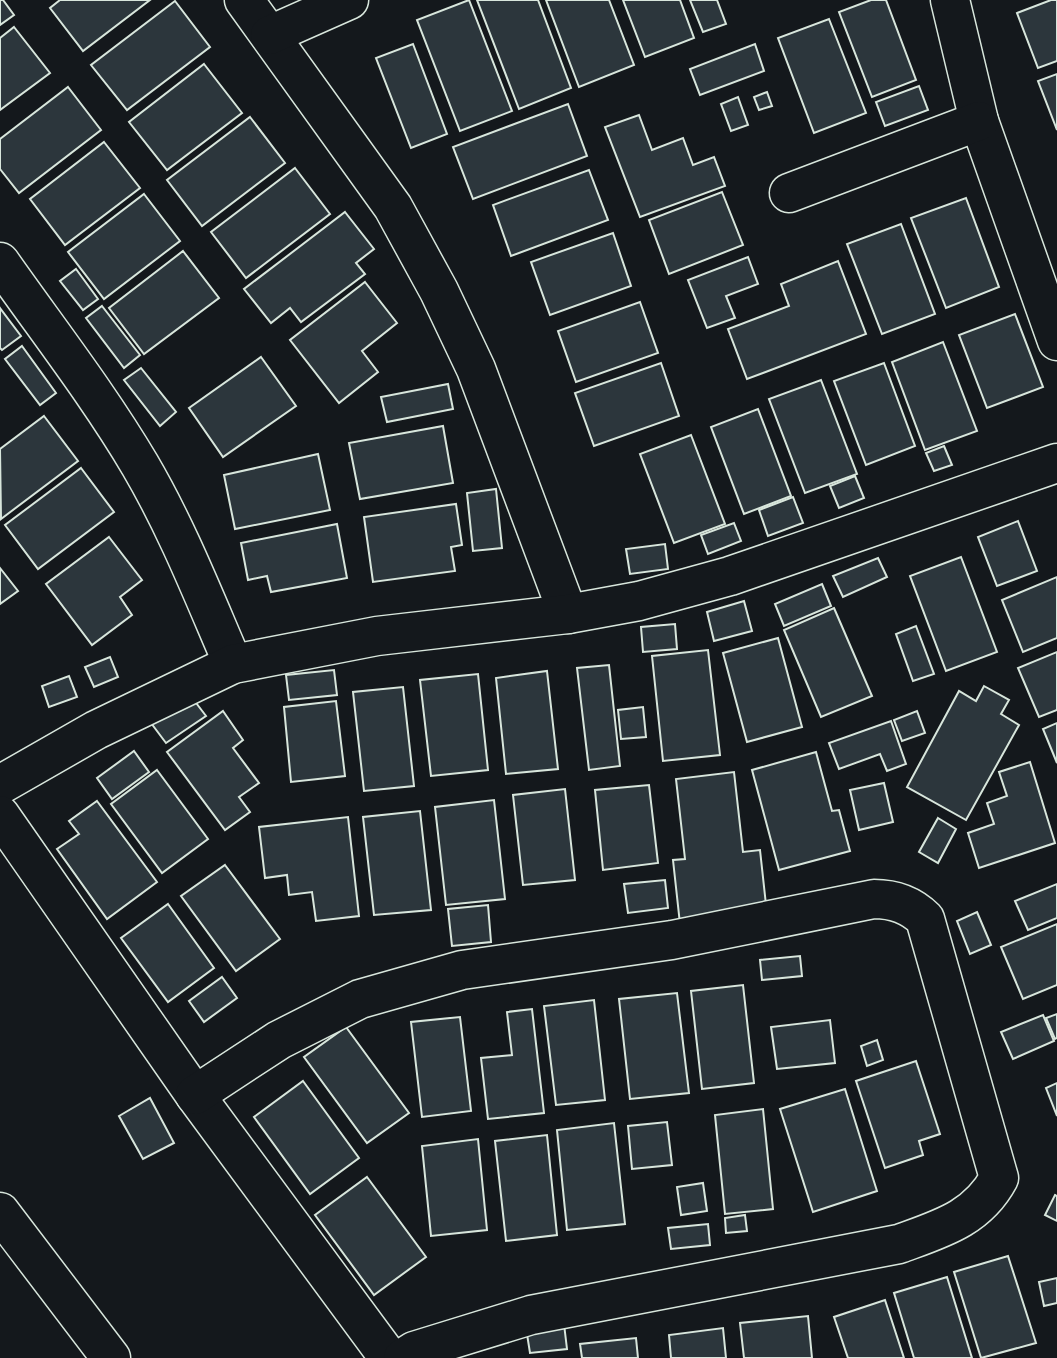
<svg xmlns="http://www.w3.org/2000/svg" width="1057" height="1358" viewBox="0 0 1057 1358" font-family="Cabin,sans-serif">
<rect width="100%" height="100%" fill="#14181c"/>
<g fill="#2c363c" stroke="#d8e6dc" stroke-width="2">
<polygon points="0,0 3,0 14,15 0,25"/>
<polygon points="60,0 150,0 83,51 50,8"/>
<polygon points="469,0 512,111 460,131 417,20"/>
<polygon points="477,0 538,0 571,88 519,109"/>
<polygon points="546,0 609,0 634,65 579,87"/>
<polygon points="623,0 680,0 694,38 645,57"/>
<polygon points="690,0 717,0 726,24 703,32"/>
<polygon points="871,0 886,0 916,80 872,97 839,12"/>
<polygon points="1051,0 1057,0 1057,61 1038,68 1017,13"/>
<polygon points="175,1 210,47 127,110 91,65"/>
<polygon points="829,19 866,113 814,133 778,38"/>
<polygon points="14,27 50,73 0,110 0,38"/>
<polygon points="413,44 447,134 411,148 376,58"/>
<polygon points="755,44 764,71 700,95 690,69"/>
<polygon points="204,64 242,113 167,170 129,122"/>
<polygon points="1057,74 1057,130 1038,81"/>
<polygon points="919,86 928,110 885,126 876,102"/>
<polygon points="68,87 101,130 19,193 0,169 0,139"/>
<polygon points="767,92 772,106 759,110 754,97"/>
<polygon points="738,97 748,125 731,131 721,104"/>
<polygon points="568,104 587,156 473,199 453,147"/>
<polygon points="639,115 652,150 683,138 693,165 714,157 725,186 640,217 605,127"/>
<polygon points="250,117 285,163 202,226 167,180"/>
<polygon points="104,142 140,188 65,245 30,199"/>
<polygon points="295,168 330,214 246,278 211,232"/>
<polygon points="589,170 608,220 511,256 493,205"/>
<polygon points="722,192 743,245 669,274 649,220"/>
<polygon points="144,194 180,241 104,299 68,252"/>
<polygon points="966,198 999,287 946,308 911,218"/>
<polygon points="345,212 374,249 356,263 365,274 301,322 290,308 271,323 244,289"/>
<polygon points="901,224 935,314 882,334 847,244"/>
<polygon points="613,233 631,286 550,315 531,262"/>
<polygon points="183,251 219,298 144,354 109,308"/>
<polygon points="748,257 758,284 726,296 735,318 707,328 688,280"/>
<polygon points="838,261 866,334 747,379 728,329 789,306 781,284"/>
<polygon points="76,269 98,299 83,310 60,281"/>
<polygon points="365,282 397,323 362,351 378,372 339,403 290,340"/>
<polygon points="640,302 658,353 576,382 558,331"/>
<polygon points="102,306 140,355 124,368 86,318"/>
<polygon points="0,308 21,336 2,350 0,348"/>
<polygon points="1015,314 1043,387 987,408 959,335"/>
<polygon points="943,342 977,431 925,450 892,362"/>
<polygon points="22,346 56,393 40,405 5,359"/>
<polygon points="261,357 296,406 223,457 189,408"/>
<polygon points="661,363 679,416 594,446 575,393"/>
<polygon points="884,363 915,446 866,465 834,381"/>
<polygon points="141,368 176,412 160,426 124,380"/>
<polygon points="821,380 857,474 805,493 769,399"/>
<polygon points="448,384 453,409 387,422 381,397"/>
<polygon points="758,409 791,496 744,514 711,427"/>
<polygon points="44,416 78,461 1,519 0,449"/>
<polygon points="443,426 453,483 360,499 349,443"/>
<polygon points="691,435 725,524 674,543 640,454"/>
<polygon points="944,446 952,465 934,471 926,453"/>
<polygon points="318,454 330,510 235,529 224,475"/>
<polygon points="81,468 114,512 38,569 5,525"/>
<polygon points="855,476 864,498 839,508 830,486"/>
<polygon points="496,489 502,548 473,551 467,493"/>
<polygon points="793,497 803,523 768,536 759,510"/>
<polygon points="456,504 462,545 451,547 455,571 373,582 364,517"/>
<polygon points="1018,521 1037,571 997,586 978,537"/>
<polygon points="734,523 741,541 708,554 701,535"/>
<polygon points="337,524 347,578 271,592 267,576 248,580 241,543"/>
<polygon points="109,537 142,580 120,597 132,615 92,645 46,584"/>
<polygon points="665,544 668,569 630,574 626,549"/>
<polygon points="961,557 997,652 946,671 910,576"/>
<polygon points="878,558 887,577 843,597 833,576"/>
<polygon points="0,568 18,591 0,604"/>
<polygon points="1057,577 1057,638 1023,652 1002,600"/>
<polygon points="822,584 831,606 784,626 775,604"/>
<polygon points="744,601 752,631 714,641 707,612"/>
<polygon points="834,608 872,696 821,717 784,630"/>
<polygon points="675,624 677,649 643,652 641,627"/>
<polygon points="916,626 934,674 913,681 896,634"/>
<polygon points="778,638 802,727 747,742 723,653"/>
<polygon points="708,650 720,755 663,761 652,656"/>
<polygon points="1057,652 1057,710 1039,717 1018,668"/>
<polygon points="110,657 118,677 94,687 85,667"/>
<polygon points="609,665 620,766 589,770 577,668"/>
<polygon points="334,670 337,695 289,700 286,675"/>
<polygon points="547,671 558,769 506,774 496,678"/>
<polygon points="478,674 488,770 431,776 420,680"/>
<polygon points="69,676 77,697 49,707 42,686"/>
<polygon points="984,686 1009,700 1001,714 1019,725 966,820 907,787 959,691 976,701"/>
<polygon points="403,687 414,786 364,791 353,692"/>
<polygon points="190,695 206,716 166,743 151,723"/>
<polygon points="336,701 345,776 291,782 284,707"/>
<polygon points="643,707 646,737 621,739 618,710"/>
<polygon points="223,711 243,740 233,748 259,783 239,797 250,812 225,830 167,752"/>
<polygon points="917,711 925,733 902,741 894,720"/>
<polygon points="891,721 906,764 887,771 880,754 839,769 829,743"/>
<polygon points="1057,723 1057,763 1043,729"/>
<polygon points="134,751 149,772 112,799 97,778"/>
<polygon points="816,752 832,811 839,810 850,851 779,870 752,770"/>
<polygon points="1030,762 1055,843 979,868 968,833 994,824 987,803 1007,796 999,772"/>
<polygon points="157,770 208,839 162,873 111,804"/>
<polygon points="734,772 743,852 760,850 767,914 680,924 673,860 685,859 676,779"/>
<polygon points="884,783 893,822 859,830 850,790"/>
<polygon points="649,785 658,863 603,870 595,790"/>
<polygon points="565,789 575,880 523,885 513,795"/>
<polygon points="494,800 505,899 446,905 435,807"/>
<polygon points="97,801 157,882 107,919 57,849 79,834 69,821"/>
<polygon points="420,811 431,910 374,915 363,817"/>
<polygon points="348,817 359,916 316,921 312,892 289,895 287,875 265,878 259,827"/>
<polygon points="938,818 956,829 938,863 919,852"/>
<polygon points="225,865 280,939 236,971 181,896"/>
<polygon points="665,880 668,908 628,913 624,884"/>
<polygon points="1057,884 1057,918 1028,930 1015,901"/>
<polygon points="168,904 214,968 168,1002 121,938"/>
<polygon points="488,905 491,942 452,946 448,909"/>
<polygon points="977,912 991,945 970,954 957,921"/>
<polygon points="1057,924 1057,985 1023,999 1001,947"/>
<polygon points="800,956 802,976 762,980 760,960"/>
<polygon points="222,977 237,998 204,1022 189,1001"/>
<polygon points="743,985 754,1083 702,1089 691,991"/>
<polygon points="677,993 689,1093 630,1099 619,999"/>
<polygon points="594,1000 605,1100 556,1105 544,1006"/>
<polygon points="532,1009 544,1113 488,1119 481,1058 512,1055 507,1012"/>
<polygon points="1057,1014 1057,1038 1055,1039 1046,1018"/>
<polygon points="1043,1015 1054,1041 1013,1059 1001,1032"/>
<polygon points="460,1017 471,1111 422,1117 411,1022"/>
<polygon points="830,1020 835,1063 777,1069 771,1027"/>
<polygon points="346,1027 409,1113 367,1143 304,1057"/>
<polygon points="877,1040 883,1060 867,1066 861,1046"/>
<polygon points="916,1061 940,1134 919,1141 923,1155 885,1168 856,1081"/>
<polygon points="303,1081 359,1158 310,1194 254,1117"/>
<polygon points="1057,1083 1057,1116 1046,1088"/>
<polygon points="845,1089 877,1191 813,1212 780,1109"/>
<polygon points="150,1098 174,1143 143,1159 119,1116"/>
<polygon points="763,1109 773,1209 725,1214 715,1115"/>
<polygon points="667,1122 672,1165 632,1169 628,1126"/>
<polygon points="614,1123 625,1224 567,1230 557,1130"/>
<polygon points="547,1135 557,1235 506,1241 495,1141"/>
<polygon points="478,1139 487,1230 431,1236 422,1146"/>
<polygon points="367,1177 426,1257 374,1295 315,1215"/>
<polygon points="703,1183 707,1211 681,1215 677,1187"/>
<polygon points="1055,1195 1057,1196 1057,1221 1045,1215"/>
<polygon points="745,1215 747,1231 726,1233 725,1218"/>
<polygon points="708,1224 710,1245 671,1249 668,1228"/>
<polygon points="1008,1256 1036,1343 981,1358 954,1272"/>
<polygon points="947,1277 972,1358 914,1358 894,1293"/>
<polygon points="1057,1278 1057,1303 1044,1306 1039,1282"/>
<polygon points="885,1300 904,1358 848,1358 834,1317"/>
<polygon points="808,1316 812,1358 744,1358 740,1323"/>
<polygon points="564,1324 567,1349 530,1353 526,1328"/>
<polygon points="723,1328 726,1358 671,1358 669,1335"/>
<polygon points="636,1338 638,1358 582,1358 580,1344"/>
</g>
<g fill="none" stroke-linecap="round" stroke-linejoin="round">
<g stroke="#d8e6dc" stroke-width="41">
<g id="street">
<polyline points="244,0 393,207 439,291 476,369 568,614"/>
<polyline points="950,0 979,121 1057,341"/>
<polyline points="270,35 349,0"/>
<polyline points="789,193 979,121"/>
<path d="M0 262C47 329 98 394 140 465 177 528 204 597 233 664"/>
<polyline points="0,785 96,730 233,664 377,636 568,614 639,601 730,576 1057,463"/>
<polyline points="0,815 195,1095 389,1358"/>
<path d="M195 1095 279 1040 360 999 462 970 672 940 874 899C894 899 911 905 925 919L999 1178C977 1219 940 1229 899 1244L531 1315 414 1351 403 1358"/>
</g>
</g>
<g stroke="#d8e6dc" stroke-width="41">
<polyline id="secondary" points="0,1212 111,1358"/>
</g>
<use href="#street" stroke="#14181c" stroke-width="38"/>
<use href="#secondary" stroke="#14181c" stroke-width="38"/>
</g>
</svg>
